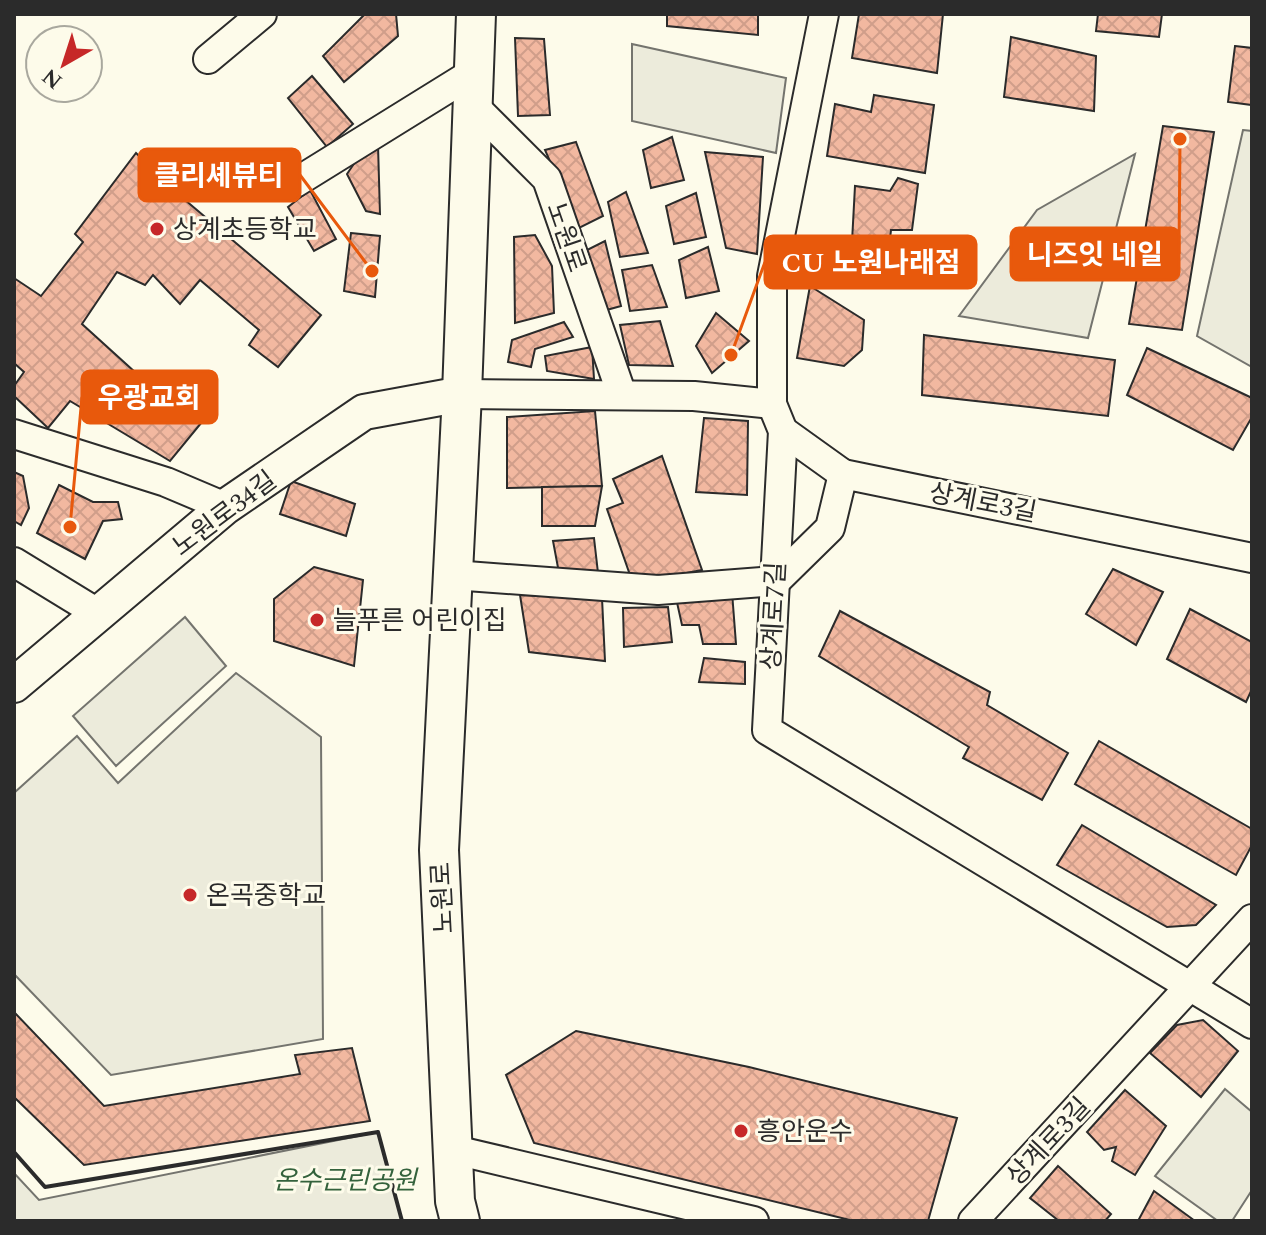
<svg xmlns="http://www.w3.org/2000/svg" width="1266" height="1235" viewBox="0 0 1266 1235" font-family="Spectral,'Noto Sans KR',serif">
<defs>
<pattern id="building-cross-hatch" width="8" height="8" patternUnits="userSpaceOnUse" patternTransform="scale(2)"><rect width="8" height="8" fill="#f2b8a0"/><path d="M0 0l8 8M0 8l8-8" fill="none" stroke="#d09e8a"/></pattern>
</defs>
<rect width="100%" height="100%" fill="#fdfbea"/>
<g fill="#ecebdb" stroke="#74746e" stroke-width="2">
<polygon points="632,44 786,78 776,153 632,121"/>
<polygon points="1243,130 1252,131 1252,367 1197,336"/>
<polygon points="1135,154 1088,338 959,316 1037,210"/>
<polygon points="185,617 226,666 116,766 73,716"/>
<polygon points="236,673 321,737 323,1039 111,1075 14,974 14,793 77,736 118,783"/>
<polygon points="1225,1089 1252,1112 1252,1190 1232,1221 1218,1221 1155,1176"/>
<polygon points="378,1132 402,1221 14,1221 14,1173 39,1200"/>
</g>
<g fill="url(#building-cross-hatch)" stroke="#2b2b2b" stroke-width="2">
<polygon points="365,14 396,14 398,36 344,82 323,56"/>
<polygon points="667,14 758,14 758,35 667,26"/>
<polygon points="859,14 943,14 937,73 852,58"/>
<polygon points="1098,14 1162,14 1159,37 1096,31"/>
<polygon points="1011,37 1096,56 1094,111 1004,97"/>
<polygon points="515,38 544,39 550,115 518,116"/>
<polygon points="1235,46 1252,48 1252,105 1228,102"/>
<polygon points="312,76 353,124 327,147 288,98"/>
<polygon points="874,95 934,105 925,173 827,156 835,104 871,112"/>
<polygon points="1163,126 1214,132 1182,330 1129,324"/>
<polygon points="672,137 684,180 651,188 643,150"/>
<polygon points="576,142 603,216 579,228 545,150"/>
<polygon points="378,145 380,214 366,211 347,174 364,149"/>
<polygon points="705,152 763,157 757,254 726,248"/>
<polygon points="136,153 178,194 321,315 278,367 249,345 259,330 200,280 180,304 153,275 145,285 117,272 82,324 168,402 183,383 211,411 170,461 70,401 48,428 14,396 14,386 24,372 14,363 14,278 41,296 83,242 75,234"/>
<polygon points="898,178 918,184 912,230 891,230 889,248 852,242 855,186 890,191"/>
<polygon points="310,190 336,239 314,251 288,207"/>
<polygon points="626,192 648,253 620,257 608,202"/>
<polygon points="696,193 706,237 674,244 666,206"/>
<polygon points="351,233 380,236 375,297 344,291"/>
<polygon points="535,235 552,266 554,313 515,323 514,237"/>
<polygon points="605,241 621,306 603,311 587,250"/>
<polygon points="708,247 719,291 686,298 679,260"/>
<polygon points="652,265 667,307 630,311 622,270"/>
<polygon points="810,286 864,320 862,350 844,366 797,358"/>
<polygon points="716,313 749,341 712,373 696,346"/>
<polygon points="660,321 673,366 629,365 620,325"/>
<polygon points="564,322 573,337 535,349 531,367 508,362 512,340"/>
<polygon points="924,335 1115,360 1108,416 922,395"/>
<polygon points="592,347 594,379 547,371 545,356"/>
<polygon points="1147,348 1252,398 1252,417 1233,450 1127,395"/>
<polygon points="595,411 602,486 507,488 507,417"/>
<polygon points="704,418 748,421 747,495 696,492"/>
<polygon points="662,456 702,570 676,575 630,575 607,509 623,503 613,479"/>
<polygon points="14,472 23,476 29,508 21,525 14,521"/>
<polygon points="291,481 355,504 346,536 280,514"/>
<polygon points="59,485 93,502 118,502 122,519 103,521 85,559 37,533"/>
<polygon points="602,486 595,526 542,526 542,487"/>
<polygon points="594,538 598,573 559,573 553,541"/>
<polygon points="314,567 363,580 354,666 274,641 274,599"/>
<polygon points="1113,569 1163,592 1136,645 1086,614"/>
<polygon points="732,592 736,644 703,644 699,625 682,625 676,598"/>
<polygon points="520,595 602,598 605,661 529,652"/>
<polygon points="668,607 672,642 624,647 623,608"/>
<polygon points="1190,609 1252,642 1252,689 1246,702 1167,659"/>
<polygon points="840,611 990,692 987,705 1068,753 1042,800 963,758 969,747 819,656"/>
<polygon points="704,658 745,662 745,684 699,682"/>
<polygon points="1099,741 1252,829 1252,845 1236,875 1075,784"/>
<polygon points="1082,825 1216,905 1196,925 1167,927 1057,865"/>
<polygon points="14,1012 104,1106 300,1074 295,1055 352,1048 370,1121 84,1165 14,1097"/>
<polygon points="1203,1020 1238,1051 1201,1097 1150,1053 1177,1025"/>
<polygon points="576,1031 749,1067 957,1118 928,1221 854,1221 534,1143 506,1075"/>
<polygon points="1125,1090 1166,1126 1135,1175 1112,1161 1116,1147 1104,1150 1087,1132"/>
<polygon points="1058,1166 1111,1214 1105,1221 1059,1221 1030,1198"/>
<polygon points="1154,1191 1195,1221 1138,1221"/>
</g>
<g fill="none" stroke-linecap="round" stroke-linejoin="round">
<g stroke="#2b2b2b" stroke-width="32">
<g id="minor">
<polyline points="824,14 772,276 772,404 783,431 767,730 1252,1024"/>
<polyline points="208,59 262,14"/>
<polyline points="472,104 547,179 622,395"/>
<polyline points="295,183 474,72"/>
<polyline points="462,394 694,396 772,404"/>
<polyline points="783,431 843,474"/>
<polyline points="14,434 166,482 225,507"/>
<polyline points="14,562 99,614"/>
<polyline points="453,575 658,590 776,581 830,528 843,474 1252,558"/>
<polyline points="455,1150 754,1221"/>
<polyline points="973,1221 1252,919"/>
</g>
</g>
<g stroke="#2b2b2b" stroke-width="38">
<polyline id="tertiary" points="14,685 225,507 364,412 462,394"/>
</g>
<g stroke="#2b2b2b" stroke-width="42">
<polyline id="secondary" points="460,1221 455,1201 439,850 462,394 476,14"/>
</g>
<use href="#minor" stroke="#fdfbea" stroke-width="28"/>
<use href="#tertiary" stroke="#fdfbea" stroke-width="34"/>
<use href="#secondary" stroke="#fdfbea" stroke-width="38"/>
<polyline stroke="#2b2b2b" stroke-width="4" points="14,1152 45,1187 378,1132 402,1221"/>
</g>
<g fill="#c62828" stroke="#fdfbea" stroke-width="3">
<circle cx="157" cy="229" r="8"/>
<circle cx="317" cy="620" r="8"/>
<circle cx="190" cy="895" r="8"/>
<circle cx="741" cy="1131" r="8"/>
</g>
<g text-anchor="middle" stroke-width="6" stroke-linejoin="round" paint-order="stroke">
<g font-size="26" fill="#2b2b2b" stroke="#fdfbea" text-anchor="start">
<text x="173" y="238">상계초등학교</text>
<text x="333" y="629">늘푸른 어린이집</text>
<text x="206" y="904">온곡중학교</text>
<text x="757" y="1140">흥안운수</text>
</g>
<g font-size="26" fill="#2b2b2b" stroke="#fdfbea">
<text transform="translate(567 237) rotate(71)" y="9">노원로</text>
<text transform="translate(983 502) rotate(11)" y="9">상계로3길</text>
<text transform="translate(224 513) rotate(-37)" y="9">노원로34길</text>
<text transform="translate(773 616) rotate(-87)" y="9">상계로7길</text>
<text transform="translate(442 898) rotate(-93)" y="9">노원로</text>
<text transform="translate(1048 1141) rotate(-47)" y="9">상계로3길</text>
</g>
<g font-size="26" font-style="italic" fill="#34623c" stroke="#fdfbea">
<text x="345" y="1189">온수근린공원</text>
</g>
</g>
<path fill="none" stroke="#e8590c" stroke-width="3" d="M372 271L300 175M1180 139L1179 254M731 355L765 262M70 527L82 397"/>
<g fill="#e8590c" stroke="#fdfbea" stroke-width="3">
<circle cx="372" cy="271" r="8"/>
<circle cx="1180" cy="139" r="8"/>
<circle cx="731" cy="355" r="8"/>
<circle cx="70" cy="527" r="8"/>
</g>
<g fill="#e8590c" stroke="#e8590c" stroke-width="3">
<rect x="139" y="149" width="161" height="52" rx="8"/>
<rect x="1011" y="228" width="168" height="52" rx="8"/>
<rect x="765" y="236" width="211" height="52" rx="8"/>
<rect x="82" y="371" width="135" height="52" rx="8"/>
</g>
<g font-size="28" text-anchor="middle" font-weight="bold" fill="#fff">
<text x="219" y="185">클리셰뷰티</text>
<text x="1095" y="264">니즈잇 네일</text>
<text x="871" y="272">CU 노원나래점</text>
<text x="149" y="407">우광교회</text>
</g>
<rect width="1266" height="1235" fill="none" stroke="#2b2b2b" stroke-width="32"/>
<g transform="translate(64 64) rotate(219)"><circle r="38" fill="#fdfbea" stroke="#a9a89e" stroke-width="2"/>
<path d="M0-6L14 30L0 20L-14 30Z" fill="#c62828"/>
<text y="-12" font-size="22" font-weight="bold" text-anchor="middle" fill="#2b2b2b">N</text>
</g>
</svg>
